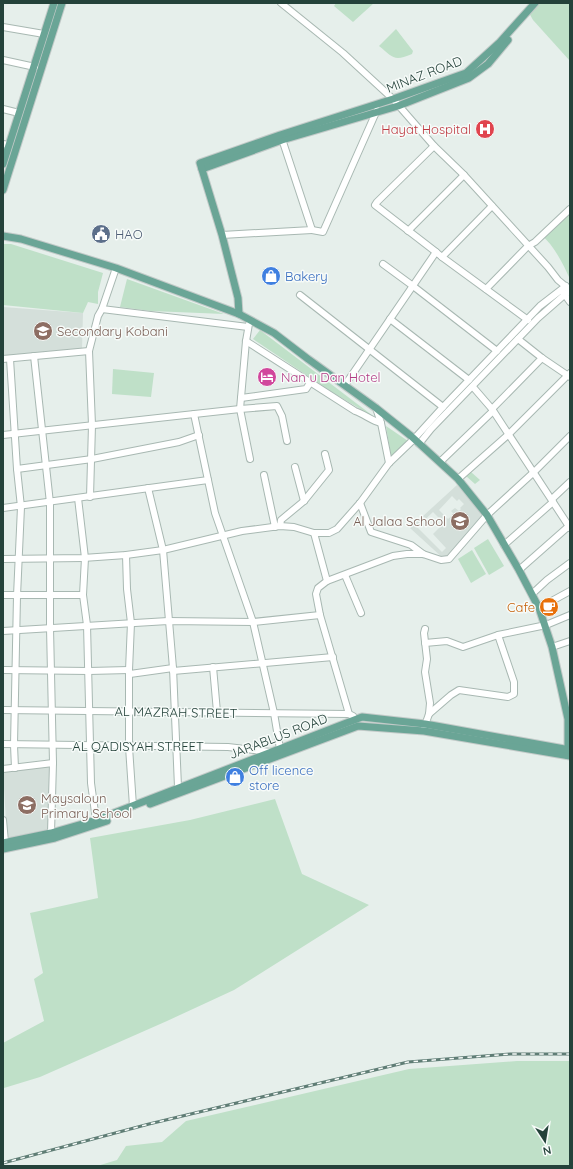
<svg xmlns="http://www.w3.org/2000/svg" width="573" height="1169" viewBox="0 0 573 1169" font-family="Quicksand,sans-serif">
<rect width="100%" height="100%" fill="#e6efeb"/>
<g fill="#d4dfda" fill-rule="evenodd">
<polygon points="3,307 83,313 82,349 3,356"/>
<path d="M457 485 476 506 482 517 444 559 410 528ZM452 496 457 501 459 499 464 504 460 508 461 509 459 511 455 508 451 511 454 514 448 519 439 510ZM433 512 444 523 433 534 446 548 442 552 417 527Z"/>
<polygon points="49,766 48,829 7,838 3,771"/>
</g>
<g fill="#bfe0c8">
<polygon points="336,3 374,3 353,22 334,6"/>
<polygon points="535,3 570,3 570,61 533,20 528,11"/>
<path d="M396 29 413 51 412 54C393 62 393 57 379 46Z"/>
<path d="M570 207V279C563 264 554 245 541 235Z"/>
<polygon points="3,244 11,244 103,273 98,292 98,304 88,302 83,313 3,305"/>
<polygon points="127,279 224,314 151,311 120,307"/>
<polygon points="260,330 377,419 330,391 253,339"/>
<polygon points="113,369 154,373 151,397 112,394"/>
<polygon points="386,426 408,441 391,456"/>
<polygon points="471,472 480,480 475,484 466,476"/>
<polygon points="488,539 504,566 489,575 474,548"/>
<polygon points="472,550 486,574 471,583 458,559"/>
<polygon points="275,799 302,874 369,905 234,990 167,1021 40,1077 4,1088 3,1082 3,1043 44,1021 34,979 43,973 30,913 98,898 90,838 190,820"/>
<polygon points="517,1061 570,1061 570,1166 97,1166 117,1160 126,1146 162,1142 186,1121 409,1069"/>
</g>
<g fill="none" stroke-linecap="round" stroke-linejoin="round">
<g stroke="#a8b8b2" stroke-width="8">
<g id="minor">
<polyline points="281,3 343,53 393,99 434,146 464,175 548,267 558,280 570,290"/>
<polyline points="3,27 44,34"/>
<polyline points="3,60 35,67"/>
<polyline points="3,109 19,113"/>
<polyline points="3,144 9,145"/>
<polyline points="434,146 377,202 375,205 436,252"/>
<polyline points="312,230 323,232 377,110"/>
<polyline points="408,231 464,175"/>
<polyline points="222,235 312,230 281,136"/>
<polyline points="442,257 528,320"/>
<polyline points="383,264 413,286 497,351"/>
<polyline points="486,289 528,246 535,242 570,209"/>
<polyline points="562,291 570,302"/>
<polyline points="300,295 443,407"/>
<polyline points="102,309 116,268"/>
<polyline points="390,319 469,380"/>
<polyline points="249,324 246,341 240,409 250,459"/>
<polyline points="518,339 542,358 570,377"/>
<path d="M246 341 355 411C364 414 372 421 381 423"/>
<polyline points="34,356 50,503 50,628 53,763 51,833"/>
<polyline points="3,359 89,351"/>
<polyline points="10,359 17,469 21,507 17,596 14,745 15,768"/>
<polyline points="345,385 436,252 442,257 492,206"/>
<polyline points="473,387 492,409 570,528"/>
<polyline points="241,398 306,389 310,383"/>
<polyline points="376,408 381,423 389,463"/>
<polyline points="492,409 542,358"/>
<polyline points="194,414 215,513 253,622 274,713 280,749"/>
<polyline points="3,435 240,409 277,406 282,416 287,441"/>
<polyline points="419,444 431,429 538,318 570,290"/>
<polyline points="440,462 493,411"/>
<polyline points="295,467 304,501"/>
<polyline points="17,469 92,459 179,442 199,435"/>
<polyline points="264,475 275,527"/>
<polyline points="458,479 509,434 570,373"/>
<polyline points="148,488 163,550 173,668 178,787 177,792"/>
<polyline points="90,497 92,425 89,351 98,316 102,309 248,327"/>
<polyline points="78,498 85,558 83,595 87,625 91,783 96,820 94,823"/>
<polyline points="552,499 570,482"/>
<polyline points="360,503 371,532 411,545 423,554"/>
<polyline points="3,508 208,480"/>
<polyline points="280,526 281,520 304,501 329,470 325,454"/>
<polyline points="314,533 327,581 318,588 316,594 320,615 349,714 353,716"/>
<polyline points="504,545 553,502"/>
<polyline points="126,555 127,589 131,623 129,670 129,747 133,806"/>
<polyline points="3,559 83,558 126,555 163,550 242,531 280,526 294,527 314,533 329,533 337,529 360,503 389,463 414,439 443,407 540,306 566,286"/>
<polyline points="519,570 570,525"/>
<polyline points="345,575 361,613"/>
<polyline points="327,581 393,556 407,554 423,554 441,560 449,559 487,515 534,472 570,436"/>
<polyline points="532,594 547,580 570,563"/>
<polyline points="3,595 83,595"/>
<polyline points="539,608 570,591"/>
<polyline points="3,631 168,621 253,622 320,615"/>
<polyline points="425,643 447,641 463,647 498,635 546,625 570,615"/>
<polyline points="552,647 570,641"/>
<polyline points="213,667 217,712"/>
<polyline points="3,670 89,671 129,670"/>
<polyline points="173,671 333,657"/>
<polyline points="130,674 173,668"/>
<polyline points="3,710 349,714"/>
<polyline points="429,714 451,695 459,690 508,697 514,694 514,682 498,635"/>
<polyline points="424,728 429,714 430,703 425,672 427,659 424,633 425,629"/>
<polyline points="3,744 228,747 271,752"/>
<polyline points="3,769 53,763"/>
<polyline points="3,820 5,842"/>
</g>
</g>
<g stroke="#c2cac8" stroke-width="9">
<g id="major">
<polyline points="3,164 54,3"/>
<polyline points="202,169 282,140 398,106 469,78 488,64 508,40"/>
<polyline points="3,190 62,3"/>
<polyline points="3,236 21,239 116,268 239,314 274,333 308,359 376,408 411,436 458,479 487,515 519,570 539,608 552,647 568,719 568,750 567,755"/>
<polyline points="239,314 238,298 222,235 200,163 280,135 393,99 466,73 500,42 535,3"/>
<polyline points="150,804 358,726 424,731 570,756"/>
<polyline points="3,843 51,833 96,820 362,717 425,724 570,750"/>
<polyline points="3,849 55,838 107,821"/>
</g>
</g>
<use href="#minor" stroke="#fff" stroke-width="6"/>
<use href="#major" stroke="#6aa596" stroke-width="7"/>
<g stroke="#5f7d75" stroke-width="3">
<polyline id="rail" points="3,1163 149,1124 408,1062 510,1054 570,1054"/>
</g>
<use href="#rail" stroke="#f7fbf9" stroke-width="1.5" stroke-dasharray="4.5" stroke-linecap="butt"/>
</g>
<defs>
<g id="hospital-disc" transform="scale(1)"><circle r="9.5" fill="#e0444e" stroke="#f7fbf9"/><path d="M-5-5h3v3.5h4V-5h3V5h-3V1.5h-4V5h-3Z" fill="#fff"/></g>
<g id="civic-disc" transform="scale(1)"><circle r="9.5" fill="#5c6f8a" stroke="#f7fbf9"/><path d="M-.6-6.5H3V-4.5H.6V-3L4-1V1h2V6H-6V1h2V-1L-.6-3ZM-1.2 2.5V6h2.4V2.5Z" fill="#fff"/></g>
<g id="shop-disc" transform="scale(1)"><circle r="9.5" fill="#3f7fe0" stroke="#f7fbf9"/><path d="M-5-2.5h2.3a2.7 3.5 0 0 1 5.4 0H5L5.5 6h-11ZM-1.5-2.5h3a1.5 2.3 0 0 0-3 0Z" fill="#fff"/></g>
<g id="school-disc" transform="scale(1)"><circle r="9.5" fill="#8d6e63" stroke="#f7fbf9"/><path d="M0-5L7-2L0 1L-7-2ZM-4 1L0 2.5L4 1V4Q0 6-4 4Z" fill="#fff"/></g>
<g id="hotel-disc" transform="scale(1)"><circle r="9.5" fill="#d1479c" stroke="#f7fbf9"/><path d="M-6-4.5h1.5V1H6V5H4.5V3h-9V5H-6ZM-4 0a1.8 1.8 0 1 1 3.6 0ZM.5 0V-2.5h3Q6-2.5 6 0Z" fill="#fff"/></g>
<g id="cafe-disc" transform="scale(1)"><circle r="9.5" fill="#e8710a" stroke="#f7fbf9"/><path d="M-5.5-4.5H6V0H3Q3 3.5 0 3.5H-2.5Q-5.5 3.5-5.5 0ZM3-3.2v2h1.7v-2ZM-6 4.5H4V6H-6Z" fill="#fff"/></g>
</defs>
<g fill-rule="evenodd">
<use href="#hospital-disc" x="485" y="129"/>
<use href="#civic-disc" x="101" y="234"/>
<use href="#shop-disc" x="271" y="276"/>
<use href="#school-disc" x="43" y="331"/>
<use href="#hotel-disc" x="267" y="377"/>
<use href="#school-disc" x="460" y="521"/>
<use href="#cafe-disc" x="549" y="607"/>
<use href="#shop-disc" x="235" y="777"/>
<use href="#school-disc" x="27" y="805"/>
</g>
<g text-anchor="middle" stroke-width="3" stroke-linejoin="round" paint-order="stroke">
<g font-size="13" fill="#24423a" stroke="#f7fbf9">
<text transform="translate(424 74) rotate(-21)" y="5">MINAZ ROAD</text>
<text transform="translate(176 712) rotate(1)" y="5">AL MAZRAH STREET</text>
<text transform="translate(278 736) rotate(-21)" y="5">JARABLUS ROAD</text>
<text x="138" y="751">AL QADISYAH STREET</text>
</g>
<g font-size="13" fill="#be3a42" stroke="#f7fbf9" text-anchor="end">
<text x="471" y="134">Hayat Hospital</text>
</g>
<g font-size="13" fill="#4e5e75" stroke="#f7fbf9" text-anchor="start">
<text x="115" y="239">HAO</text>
</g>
<g font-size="13" fill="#366cbe" stroke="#f7fbf9" text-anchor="start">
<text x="285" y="281">Bakery</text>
<text x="249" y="775">Off licence<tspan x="249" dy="15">store</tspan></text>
</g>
<g font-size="13" fill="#785e54" stroke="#f7fbf9" text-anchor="start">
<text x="57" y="336">Secondary Kobani</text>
<text x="446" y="526" text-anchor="end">Al Jalaa School</text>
<text x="41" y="803">Maysaloun<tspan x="41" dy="15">Primary School</tspan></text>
</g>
<g font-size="13" fill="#b23c85" stroke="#f7fbf9" text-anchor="start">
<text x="281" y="382">Nan u Dan Hotel</text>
</g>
<g font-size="13" fill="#c56008" stroke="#f7fbf9" text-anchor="end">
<text x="535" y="612">Cafe</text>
</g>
</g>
<rect width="573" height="1169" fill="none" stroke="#24423a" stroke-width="8"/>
<g transform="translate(545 1141) rotate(168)" stroke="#f7fbf9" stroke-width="3" paint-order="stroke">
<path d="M0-3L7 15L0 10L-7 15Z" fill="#24423a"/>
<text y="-6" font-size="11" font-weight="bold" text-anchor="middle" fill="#24423a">N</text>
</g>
</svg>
